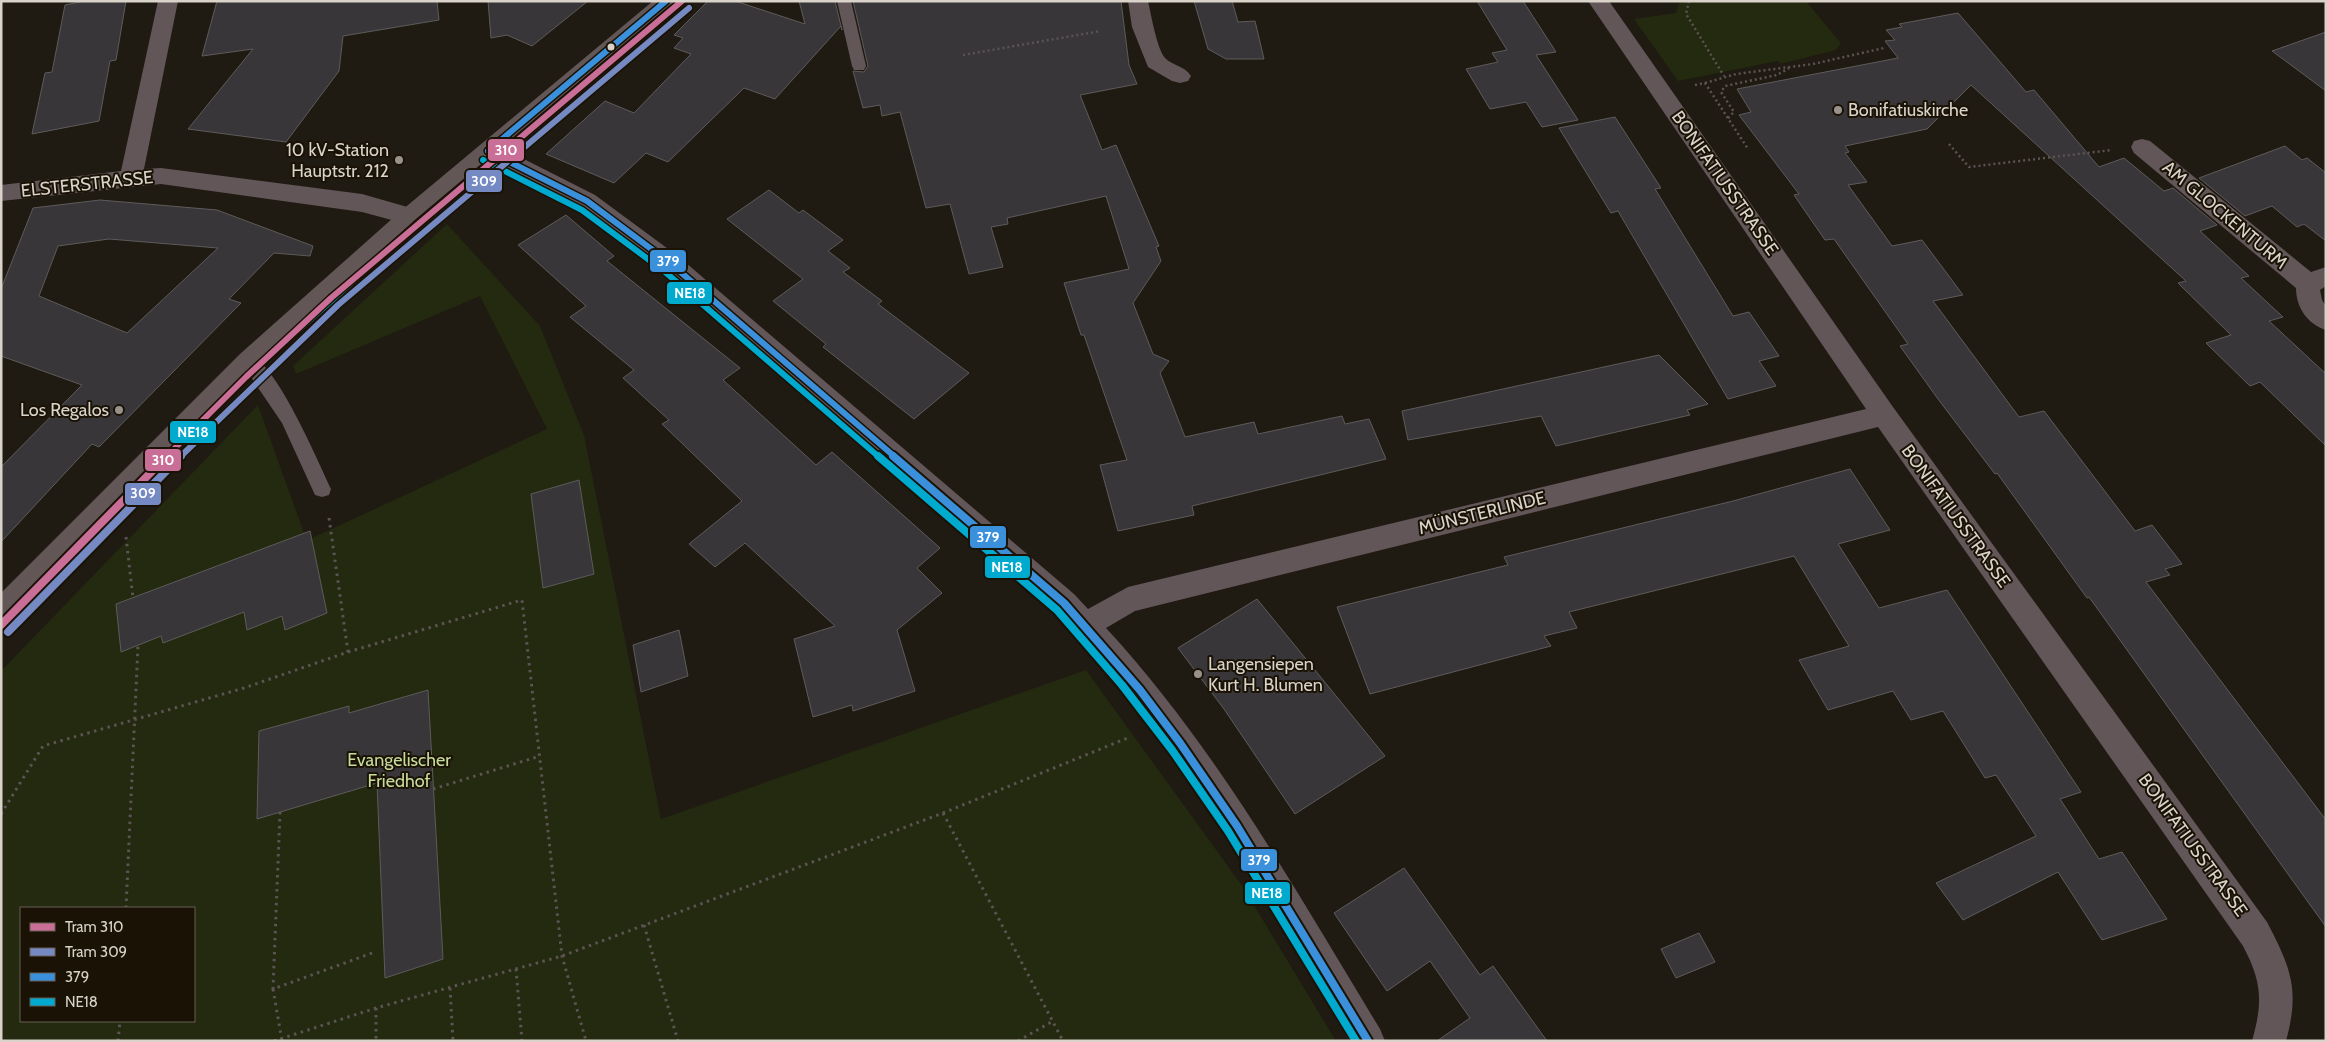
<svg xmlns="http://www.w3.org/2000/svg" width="2327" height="1042" viewBox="0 0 2327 1042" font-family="Cabin,sans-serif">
<rect width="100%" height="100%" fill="#1f1a12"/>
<g fill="#232a0f" fill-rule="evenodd">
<polygon points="1680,1 1806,1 1841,43 1836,50 1780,64 1778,61 1678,81 1634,19 1676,13"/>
<path d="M447 224 540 326 584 435 661 819 1086 670 1243 887 1336 1041H1V671L258 405 304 533 311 530 312 538 547 429 480 296 296 374 293 366ZM21 908H194V1021H21Z"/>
</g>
<g fill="#383638" stroke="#5e5b5b" fill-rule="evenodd">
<polygon points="85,1 126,1 116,60 110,61 99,121 32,134 45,73 52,72 65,5"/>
<polygon points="217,1 437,1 439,20 343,36 339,71 286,142 188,129 253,49 202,56"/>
<polygon points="488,1 588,1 532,46 507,35 491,38"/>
<polygon points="708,1 735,1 805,24 799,1 835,1 842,30 841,26 775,99 744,88 668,162 646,153 614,183 546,154 605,101 634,113 691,54 674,48 683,38 674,35"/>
<polygon points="853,1 1121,1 1129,65 1137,84 1080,95 1102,150 1116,145 1159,246 1156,247 1161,261 1133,303 1153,354 1169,361 1160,373 1185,437 1254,422 1258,434 1342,416 1345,424 1369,419 1386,459 1192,506 1194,515 1118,531 1100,465 1127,460 1084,335 1081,335 1064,283 1129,269 1106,196 1007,218 1008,224 991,227 1003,267 969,274 950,204 926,208 900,112 882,116 880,105 863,108 853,71 864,72 868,66"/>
<polygon points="1194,1 1232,1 1238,22 1255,21 1264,59 1226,59 1208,49"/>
<polygon points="1477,1 1523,1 1556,52 1536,55 1578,120 1542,127 1526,102 1490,109 1466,69 1498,62 1492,53 1507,50"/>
<polygon points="1958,13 2026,92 2034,90 2099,167 2124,158 2164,191 2173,188 2217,225 2200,231 2249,276 2241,278 2283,317 2269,321 2326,374 2326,446 2260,382 2250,386 2206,343 2231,335 2178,283 2186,281 1971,85 1927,129 1845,146 1849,152 1845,153 1867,182 1848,185 1892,246 1922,240 1963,295 1933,301 2019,417 2044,411 2135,531 2152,525 2182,564 2165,569 2170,575 2146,582 2326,820 2326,927 2089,597 2087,598 1997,473 1995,474 1938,399 1900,346 1908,344 1834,239 1825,240 1794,195 1799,194 1739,115 1751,112 1737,89 1898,58 1885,41 1895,40 1886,30 1902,27 1899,24"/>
<polygon points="2326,32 2326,91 2272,51"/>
<polygon points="1615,117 1661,188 1655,189 1733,316 1749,312 1779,356 1759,361 1776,386 1728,399 1618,211 1611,213 1559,128"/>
<polygon points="2285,146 2302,160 2307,158 2326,173 2326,241 2304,224 2297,227 2272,206 2245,216 2199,178"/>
<polygon points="769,190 799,213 803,210 843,240 828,251 850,268 843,272 882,301 878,304 969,373 914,419 823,347 826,344 773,301 803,279 727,219"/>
<path d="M100 200 217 210 313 246 310 256 274 253 229 299 241 303 99 447 92 444 1 542V467L82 385 1 356V289L33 208ZM109 239 218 248 127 333 39 296 58 246Z"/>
<polygon points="566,215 614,256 607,261 740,368 723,380 816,465 832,452 940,548 917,568 942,593 897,630 915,691 853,711 852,705 813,717 794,639 835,626 745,543 715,567 689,544 742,501 662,424 669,420 623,378 634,370 570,317 586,306 518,245"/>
<polygon points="1659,355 1708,404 1687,410 1690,415 1556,446 1541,416 1408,440 1402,411"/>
<polygon points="1850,469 1890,530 1838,544 1879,608 1947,590 2081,792 2060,799 2099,859 2122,852 2167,919 2102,940 2058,872 1963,920 1936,883 2036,836 1996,775 1985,778 1943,711 1911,720 1893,691 1828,710 1799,660 1849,646 1794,556 1569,612 1577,628 1544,636 1551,646 1370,694 1337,607 1508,565 1504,557 1733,501"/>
<polygon points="579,480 594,574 543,588 531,494"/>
<polygon points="310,531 327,613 285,630 282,616 247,630 244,612 163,643 161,636 121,652 116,604"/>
<polygon points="1257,599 1385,756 1295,814 1224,709 1178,648"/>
<polygon points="679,630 688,676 641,692 633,645"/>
<polygon points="428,690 443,959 385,978 377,783 257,819 259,731 349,706 349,713"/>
<polygon points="1404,868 1480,975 1493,966 1547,1041 1437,1041 1470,1018 1430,961 1387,991 1334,913"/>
<polygon points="1699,933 1715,962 1676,978 1661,949"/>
</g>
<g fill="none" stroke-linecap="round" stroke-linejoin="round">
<g stroke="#5c5353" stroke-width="2.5" stroke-dasharray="2 3" stroke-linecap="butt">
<polyline points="1689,1 1686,14 1724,76"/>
<polyline points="963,55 1101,31"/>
<polyline points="1705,83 1736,74 1813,64 1884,48"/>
<polyline points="1695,85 1705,83 1748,149"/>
<polyline points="1728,118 1734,112 1721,92 1725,86 1777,75 1789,68"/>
<polyline points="1949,144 1969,167 2112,150"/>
</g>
<g stroke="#5c5353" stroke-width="3" stroke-dasharray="2.5 4.5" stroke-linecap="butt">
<polyline points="126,537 133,598"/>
<polyline points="348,652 522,600 562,956 586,1041"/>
<polyline points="433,789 540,756"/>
<polyline points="280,812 273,989 375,952"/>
<polyline points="943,813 1063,1041"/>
<polyline points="1,814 43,746 244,688 348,652 329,518"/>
<polyline points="126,908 138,645"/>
<polyline points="644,925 678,1041"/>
<polyline points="516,969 522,1041"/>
<polyline points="450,988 453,1041"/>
<polyline points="273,989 282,1041"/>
<polyline points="376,1008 376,1041"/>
<polyline points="118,1041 120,1021"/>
<polyline points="274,1041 376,1008 562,956 943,813 1130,737"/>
<polyline points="1018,1041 1053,1021"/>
</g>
<g fill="#625658" fill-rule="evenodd">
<polygon points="837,1 851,1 866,66 864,70 854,70 852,66"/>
<path d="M249 354C276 363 318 461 331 489L329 495 322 497 315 495 282 423 240 361 243 356Z"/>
</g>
<g fill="#625658" fill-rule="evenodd">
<polygon points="158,1 178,1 144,169 161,168 362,194 418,210 422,216 418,222 410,225 362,212 161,184 1,201 1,185 121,171"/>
<path d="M1128 1H1148C1151 14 1157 49 1165 58 1173 66 1185 66 1191 76L1188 81 1180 83 1172 81 1148 67 1132 27Z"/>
<path d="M1588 1H1609L1893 407 2267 922C2291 968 2300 990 2286 1041H2252C2263 1002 2262 982 2243 946L1878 427 1135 611 1106 628C1216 747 1296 891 1380 1029L1385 1041H1349C1283 930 1219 815 1139 713 1112 678 1083 645 1054 612L661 269 579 207 480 157 477 151 480 145 488 143 496 145 595 195 679 257 1074 594 1088 609 1128 587 1866 409Z"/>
<path d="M2142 139 2150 141 2311 272 2326 267V286L2320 290 2322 300 2326 306V330C2307 324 2296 307 2296 288L2134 153 2131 147 2134 141Z"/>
</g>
<polygon fill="#635656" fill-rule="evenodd" points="653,1 676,1 418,222 258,368 11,621 1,625 1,593 240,354 402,210"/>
<g stroke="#1a1205" stroke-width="9">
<g id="bus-1-far1">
<polyline points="488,151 587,201 670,263 895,457"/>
<polyline points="488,151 666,1"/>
</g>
</g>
<g stroke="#1a1205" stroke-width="12">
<polyline id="bus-1" points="893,456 1064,603 1140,690 1180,743 1237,826 1368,1041"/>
</g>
<g stroke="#1a1205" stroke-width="9">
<g id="bus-2-far1">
<polyline points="483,160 582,210 664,271 879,457"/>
<polyline points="168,457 256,368 417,224 672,9"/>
</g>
</g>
<g stroke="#1a1205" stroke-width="12">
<g id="bus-2">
<polyline points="878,456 1057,610 1122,685 1172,750 1228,831 1356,1041"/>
<polyline points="8,619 170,456"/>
</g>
</g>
<use href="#bus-1-far1" stroke="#3a90db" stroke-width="6"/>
<use href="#bus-1" stroke="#3a90db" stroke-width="8"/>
<use href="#bus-2-far1" stroke="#00a9ce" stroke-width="6"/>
<use href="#bus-2" stroke="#00a9ce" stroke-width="8"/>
<g stroke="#1a1205" stroke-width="9">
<polyline id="tram-1-far1" points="166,457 246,377 331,298 682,1"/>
</g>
<g stroke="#1a1205" stroke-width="12">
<polyline id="tram-1" points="1,625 167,456"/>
</g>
<g stroke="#1a1205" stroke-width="9">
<polyline id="tram-2-far1" points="180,457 338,305 689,8"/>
</g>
<g stroke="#1a1205" stroke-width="12">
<polyline id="tram-2" points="8,632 181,456"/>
</g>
<use href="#tram-1-far1" stroke="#c96f97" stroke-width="6"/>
<use href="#tram-1" stroke="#c96f97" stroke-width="8"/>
<use href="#tram-2-far1" stroke="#758ac3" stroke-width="6"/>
<use href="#tram-2" stroke="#758ac3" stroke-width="8"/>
</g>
<circle fill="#d9d3ca" stroke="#1a1205" stroke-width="2" cx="611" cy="47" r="4.5"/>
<g fill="#98928a" stroke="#1a1205" stroke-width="2">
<circle cx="1838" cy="110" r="5"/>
<circle cx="399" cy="160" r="5"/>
<circle cx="119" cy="410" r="5"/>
<circle cx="1198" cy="674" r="5"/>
</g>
<g text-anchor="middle" stroke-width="4" stroke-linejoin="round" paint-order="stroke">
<g font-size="18" fill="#d9d3ca" stroke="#1a1205" text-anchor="start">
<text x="1848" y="116">Bonifatiuskirche</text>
<text x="389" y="156" text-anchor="end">10 kV-Station<tspan x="389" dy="21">Hauptstr. 212</tspan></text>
<text x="109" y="416" text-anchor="end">Los Regalos</text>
<text x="1208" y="670">Langensiepen<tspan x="1208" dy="21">Kurt H. Blumen</tspan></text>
</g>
<g font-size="18" fill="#d9d3ca" stroke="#1a1205">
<text transform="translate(1725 183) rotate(55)" y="6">BONIFATIUSSTRASSE</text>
<text transform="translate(87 184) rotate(-6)" y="6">ELSTERSTRASSE</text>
<text transform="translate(2225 215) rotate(40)" y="6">AM GLOCKENTURM</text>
<text transform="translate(1482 513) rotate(-14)" y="6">MÜNSTERLINDE</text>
<text transform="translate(1956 516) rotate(54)" y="6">BONIFATIUSSTRASSE</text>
<text transform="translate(2193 845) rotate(54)" y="6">BONIFATIUSSTRASSE</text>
</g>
<g font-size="18" fill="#c7dc9b" stroke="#1a1205">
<text x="399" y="766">Evangelischer<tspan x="399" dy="21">Friedhof</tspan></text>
</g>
</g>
<g stroke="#1a1205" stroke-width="2">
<rect x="487" y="138" width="38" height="24" rx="5" fill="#c96f97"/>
<rect x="465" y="169" width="38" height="24" rx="5" fill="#758ac3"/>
<rect x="649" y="249" width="38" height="24" rx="5" fill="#3a90db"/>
<rect x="666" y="281" width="47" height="24" rx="5" fill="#00a9ce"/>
<rect x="169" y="420" width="48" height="24" rx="5" fill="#00a9ce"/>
<rect x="144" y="448" width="38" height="24" rx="5" fill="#c96f97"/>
<rect x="124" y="482" width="38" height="24" rx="5" fill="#758ac3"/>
<rect x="969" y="525" width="38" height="24" rx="5" fill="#3a90db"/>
<rect x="984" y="555" width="47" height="24" rx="5" fill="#00a9ce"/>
<rect x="1240" y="848" width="38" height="24" rx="5" fill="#3a90db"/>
<rect x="1244" y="881" width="47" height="24" rx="5" fill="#00a9ce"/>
</g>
<g font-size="14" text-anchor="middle" font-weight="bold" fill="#fff">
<text x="506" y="155">310</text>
<text x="484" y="186">309</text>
<text x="668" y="266">379</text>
<text x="690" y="298">NE18</text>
<text x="193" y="437">NE18</text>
<text x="163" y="465">310</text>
<text x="143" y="498">309</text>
<text x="988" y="542">379</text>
<text x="1007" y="572">NE18</text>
<text x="1259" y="865">379</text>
<text x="1267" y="898">NE18</text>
</g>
<rect width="2327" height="1042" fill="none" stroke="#d9d3ca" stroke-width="5"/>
<rect x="20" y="907" width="175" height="115" fill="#1a1205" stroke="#665f54"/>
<rect x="30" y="923" width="25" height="8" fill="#c96f97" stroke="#665f54"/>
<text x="65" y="932" font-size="15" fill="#d9d3ca">Tram 310</text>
<rect x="30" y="948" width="25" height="8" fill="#758ac3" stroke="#665f54"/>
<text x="65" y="957" font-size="15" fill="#d9d3ca">Tram 309</text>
<rect x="30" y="973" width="25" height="8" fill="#3a90db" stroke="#665f54"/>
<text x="65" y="982" font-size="15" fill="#d9d3ca">379</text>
<rect x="30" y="998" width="25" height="8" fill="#00a9ce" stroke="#665f54"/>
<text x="65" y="1007" font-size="15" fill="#d9d3ca">NE18</text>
</svg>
